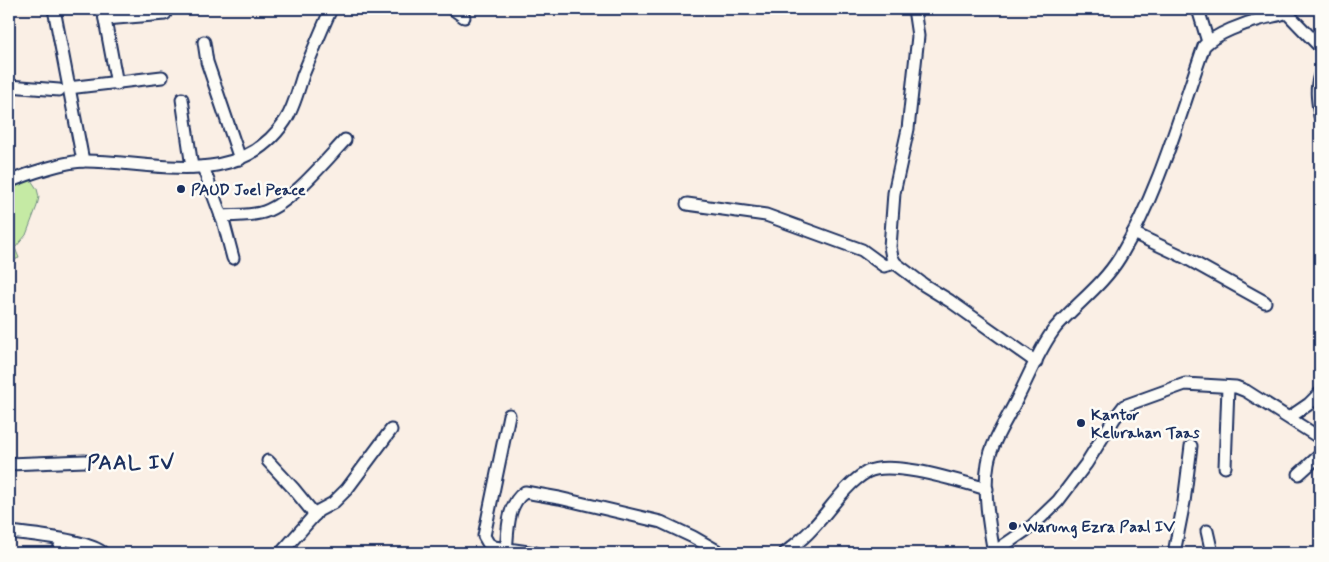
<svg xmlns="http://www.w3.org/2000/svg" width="1329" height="562" viewBox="0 0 1329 562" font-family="Mynerve,sans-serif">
<rect width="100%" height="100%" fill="#faefe5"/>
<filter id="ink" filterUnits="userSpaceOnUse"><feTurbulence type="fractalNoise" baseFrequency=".02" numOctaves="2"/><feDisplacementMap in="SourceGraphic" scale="10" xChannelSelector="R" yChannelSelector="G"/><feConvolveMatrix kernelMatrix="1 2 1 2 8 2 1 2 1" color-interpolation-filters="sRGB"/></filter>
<g filter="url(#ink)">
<polygon fill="#c5eaa4" stroke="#708c81" points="31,180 37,189 39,197 37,206 26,235 15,248 19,258 9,262 9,186"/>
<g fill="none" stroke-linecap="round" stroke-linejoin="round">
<g stroke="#1b2f5e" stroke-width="15">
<g id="minor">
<polyline points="54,9 83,161"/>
<polyline points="103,9 117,84"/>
<polyline points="453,9 464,17"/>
<polyline points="914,9 918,36 908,129 894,193 890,247 892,257 895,263 924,285 950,301 1036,362"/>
<polyline points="1198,9 1208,42"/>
<polyline points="1286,12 1320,47"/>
<polyline points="105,19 165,14"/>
<polyline points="204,42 207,62 240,159"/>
<path d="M1320 75C1315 89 1318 102 1320 116"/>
<polyline points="9,86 59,90"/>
<polyline points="68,88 162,77"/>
<polyline points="182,99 192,167"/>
<polyline points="203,167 224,224 233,258"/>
<path d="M9 182C26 174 67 161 85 161 155 161 238 191 285 121 294 108 298 90 303 75 312 53 321 31 331 9"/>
<polyline points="687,204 766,215 862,250 884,266 895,263"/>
<path d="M221 216C234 215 248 216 260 213 288 207 325 161 345 140"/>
<polyline points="1133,233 1184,257 1265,302"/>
<polyline points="509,415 484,536 488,543 494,547 535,553"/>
<polyline points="1290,417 1309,404 1320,393"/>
<polyline points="268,461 293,488 315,515"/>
<polyline points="9,464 85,461"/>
<polyline points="1225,467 1228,387"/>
<polyline points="1299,474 1320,455"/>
<polyline points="1207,531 1212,553"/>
<path d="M9 532C29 534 89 540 103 553"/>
<polyline points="994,552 1032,526 1058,501 1086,464 1114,419 1124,406 1185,384 1236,387 1246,391 1320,438"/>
<polyline points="58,553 62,540"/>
<polyline points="281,553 318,511 333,503 347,489 391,430"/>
<path d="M506 553C508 534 506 504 525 492L559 498 661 522 693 537 721 553"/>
<path d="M785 553C793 546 803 539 811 530 828 513 845 484 867 472 891 459 961 482 987 489"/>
<path d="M994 553C989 525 983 491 988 463 992 440 1008 418 1018 397 1030 374 1040 347 1056 327 1077 303 1103 285 1120 257 1159 191 1179 117 1204 46 1215 34 1245 23 1261 19 1270 16 1283 16 1290 9"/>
<polyline points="1174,553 1184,502 1191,446"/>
</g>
</g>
<use href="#minor" stroke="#fdfcf7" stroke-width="11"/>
</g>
</g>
<g fill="#1b2f5e" stroke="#fdfcf7" stroke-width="2">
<circle cx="181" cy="189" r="5"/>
<circle cx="1081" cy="423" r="5"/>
<circle cx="1013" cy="526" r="5"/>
</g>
<g text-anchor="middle" stroke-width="5" stroke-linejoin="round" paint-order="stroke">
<g font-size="16" font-weight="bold" fill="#1b2f5e" stroke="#fdfcf7" text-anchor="start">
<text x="191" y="195">PAUD Joel Peace</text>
<text x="1091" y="420">Kantor<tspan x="1091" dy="18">Kelurahan Taas</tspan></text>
<text x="1023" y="532">Warung Ezra Paal IV</text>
</g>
<g font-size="21" font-weight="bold" letter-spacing="1" fill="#1b2f5e" stroke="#fdfcf7">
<text x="131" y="469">PAAL IV</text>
</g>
</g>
<rect width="1329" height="562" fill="none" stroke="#fdfcf7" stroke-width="30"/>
<rect x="15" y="15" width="1299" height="532" fill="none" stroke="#1b2f5e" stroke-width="2" filter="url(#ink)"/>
</svg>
